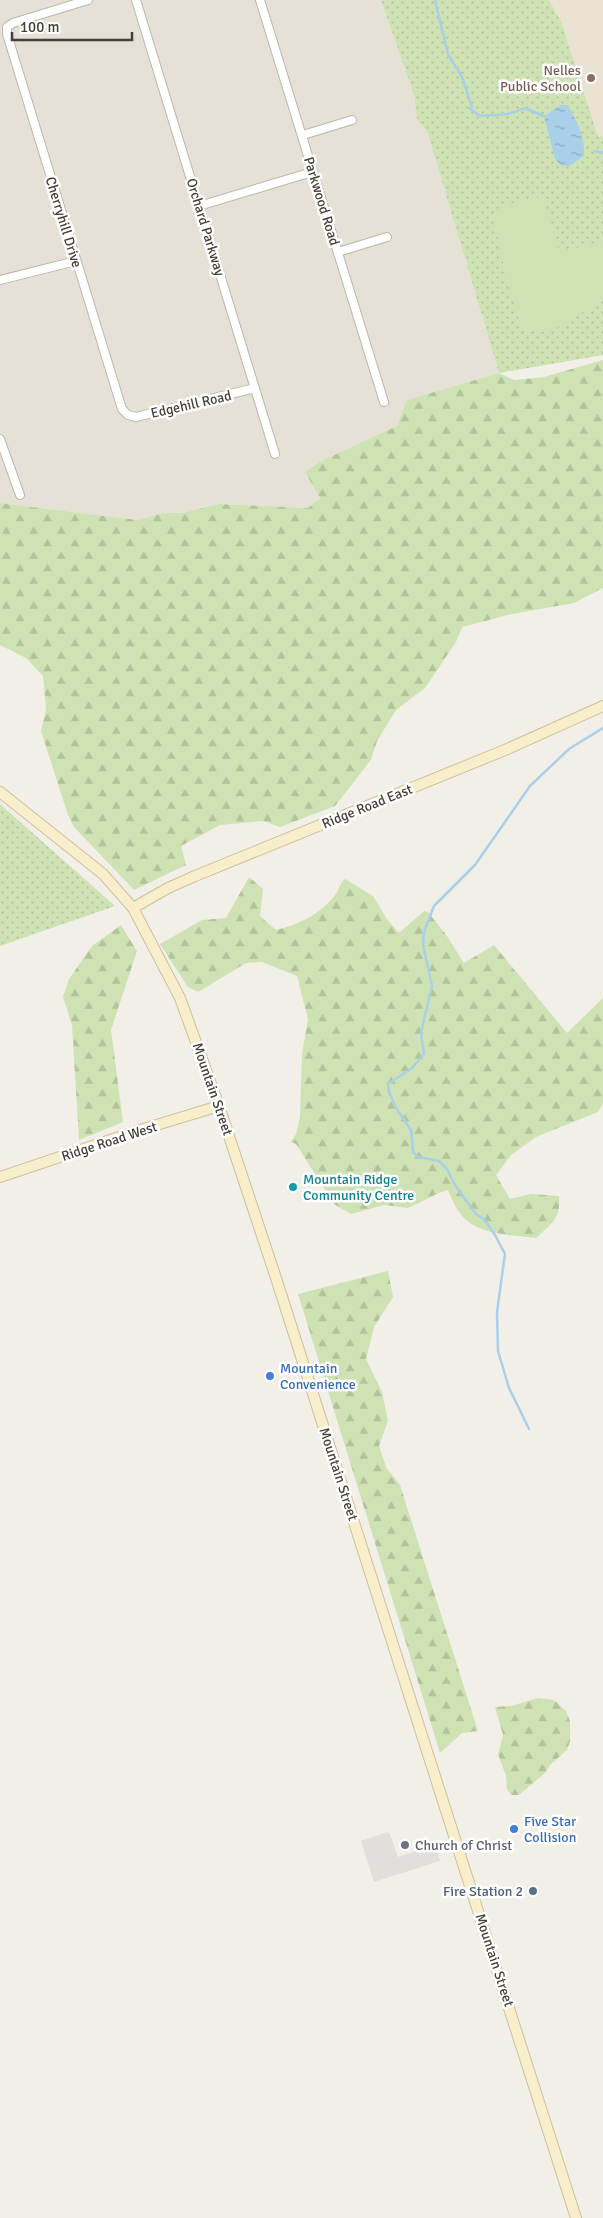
<svg xmlns="http://www.w3.org/2000/svg" width="603" height="2218" viewBox="0 0 603 2218" font-family="Signika,sans-serif">
<defs>
<pattern id="forest-firs" width="22" height="20" patternUnits="userSpaceOnUse" patternTransform="scale(1.25)"><rect width="22" height="20" fill="#cee2b4"/><path d="M5 1l3.5 6h-7zM16 11l3.5 6h-7z" fill="#b2c39b"/></pattern>
<pattern id="park-dots" width="8" height="8" patternUnits="userSpaceOnUse" patternTransform="scale(1.25)"><rect width="8" height="8" fill="#cee2b4"/><path d="M2 2h.1M6 6h.1" fill="none" stroke="#b2c39b" stroke-width="1.8" stroke-linecap="round"/></pattern>
<pattern id="water-ripples" width="26" height="14" patternUnits="userSpaceOnUse" patternTransform="scale(1.25)"><rect width="26" height="14" fill="#aacfe9"/><path d="M2 4q2-2 4 0t4 0M15 11q2-2 4 0t4 0" fill="none" stroke="#8ca9be"/></pattern>
</defs>
<rect width="100%" height="100%" fill="#f2efe8"/>
<polygon fill="#e5e1d6" points="0,0 381,0 414,95 417,120 427,129 499,373 407,400 397,426 321,461 305,472 320,498 308,508 218,504 182,513 163,513 137,520 0,503"/>
<polygon fill="#eae3d3" points="549,0 603,0 603,136 598,138 561,21"/>
<g fill="url(#forest-firs)">
<polygon points="603,360 603,588 574,603 512,614 462,627 456,642 425,688 396,710 377,741 371,760 335,806 280,827 263,821 220,825 181,846 186,865 134,890 74,827 68,815 41,731 46,709 43,676 26,658 0,645 0,503 137,520 163,513 182,513 218,504 308,508 320,498 305,472 321,461 397,426 407,400 499,373 514,380 544,377"/>
<path d="M249 877 263 889 260 916 276 930C299 925 324 912 337 892 340 887 340 883 345 879L373 896 387 919 399 933 424 911 428 912 447 936 464 963 494 945 567 1033 603 998V1103L598 1112 536 1137 511 1155 496 1175 510 1199 531 1194 559 1196C561 1219 552 1223 536 1238 510 1235 475 1235 459 1212 454 1205 451 1197 448 1190L439 1193 408 1208 384 1205 351 1214 334 1204 296 1144 291 1142 296 1134 300 1117 302 1054 308 1019 297 976 262 962 246 963 198 992 188 987 160 944 202 920 226 918Z"/>
<polygon points="121,925 137,951 111,1030 123,1122 79,1140 72,1025 63,997 69,979 92,946"/>
<polygon points="388,1271 393,1297 374,1327 366,1359 382,1392 388,1421 379,1446 386,1467 400,1485 478,1731 462,1733 440,1753 298,1294"/>
<polygon points="538,1698 554,1700 566,1711 570,1721 570,1741 567,1750 550,1765 546,1772 519,1795 511,1795 507,1789 506,1776 498,1754 503,1735 495,1707 511,1706"/>
</g>
<g fill="url(#park-dots)">
<polygon points="381,0 549,0 561,21 598,137 603,136 603,355 499,373 427,130 417,120 414,95"/>
<polygon points="0,804 115,906 0,946"/>
</g>
<polygon fill="#cee2b4" points="543,196 559,252 603,241 603,300 550,332 522,331 504,268 493,214 501,206"/>
<polygon fill="#e1dfdc" points="387,1832 390,1834 398,1857 435,1845 440,1861 374,1882 361,1841"/>
<path fill="url(#water-ripples)" d="M561 105H567C578 121 585 138 584 156L569 166 561 165 555 159 544 116Z"/>
<g fill="none" stroke-linecap="round" stroke-linejoin="round">
<g stroke="#aacfe9" stroke-width="2.5">
<path d="M435 0 448 54 462 77 472 107 470 109 480 116C499 114 506 117 524 108L544 116"/>
<polyline points="595,151 603,153"/>
<polyline points="529,1429 509,1388 498,1351 497,1312 505,1254 495,1235 484,1219 476,1214 456,1187 447,1169 439,1161 418,1157 413,1152 411,1130 396,1108 389,1092 388,1084 412,1068 424,1054 421,1033 432,986 423,945 424,932 434,906 475,865 530,786 569,749 603,728"/>
</g>
<g stroke="#bdb6ab" stroke-width="10">
<g id="minor">
<polyline points="88,0 13,23 7,27 7,34 122,409 128,415 136,417 255,388"/>
<polyline points="136,0 275,454"/>
<polyline points="260,0 384,402"/>
<polyline points="303,135 352,120"/>
<polyline points="199,206 312,172"/>
<polyline points="338,252 387,237"/>
<polyline points="0,280 76,261"/>
<polyline points="0,439 20,495"/>
</g>
</g>
<g stroke="#cdc19b" stroke-width="12">
<g id="secondary">
<polyline points="0,792 103,874 133,908 180,998 219,1106 276,1278 576,2218"/>
<polyline points="133,908 168,888 195,876 505,750 603,706"/>
<polyline points="0,1177 140,1130 219,1106"/>
</g>
</g>
<use href="#minor" stroke="#fff" stroke-width="8"/>
<use href="#secondary" stroke="#f9eecb" stroke-width="10"/>
</g>
<circle fill="#8d6e63" stroke="#fff" stroke-width="2" cx="591" cy="78" r="5"/>
<circle fill="#0f9aa8" stroke="#fff" stroke-width="2" cx="293" cy="1187" r="5"/>
<g fill="#3f7fe0" stroke="#fff" stroke-width="2">
<circle cx="270" cy="1376" r="5"/>
<circle cx="514" cy="1829" r="5"/>
</g>
<circle fill="#6b7280" stroke="#fff" stroke-width="2" cx="405" cy="1845" r="5"/>
<circle fill="#5c6f8a" stroke="#fff" stroke-width="2" cx="533" cy="1891" r="5"/>
<g text-anchor="middle" stroke-width="5" stroke-linejoin="round" paint-order="stroke">
<g font-size="14" fill="#785e54" stroke="#fff" text-anchor="end">
<text x="581" y="75">Nelles<tspan x="581" dy="16">Public School</tspan></text>
</g>
<g font-size="14" fill="#453f37" stroke="#fff">
<text transform="translate(322 201) rotate(73)" y="5">Parkwood Road</text>
<text transform="translate(64 222) rotate(73)" y="5">Cherryhill Drive</text>
<text transform="translate(206 227) rotate(73)" y="5">Orchard Parkway</text>
<text transform="translate(191 404) rotate(-13)" y="5">Edgehill Road</text>
<text transform="translate(367 806) rotate(-22)" y="5">Ridge Road East</text>
<text transform="translate(213 1089) rotate(71)" y="5">Mountain Street</text>
<text transform="translate(109 1141) rotate(-18)" y="5">Ridge Road West</text>
<text transform="translate(339 1474) rotate(72)" y="5">Mountain Street</text>
<text transform="translate(495 1960) rotate(72)" y="5">Mountain Street</text>
</g>
<g font-size="14" fill="#0d838f" stroke="#fff" text-anchor="start">
<text x="303" y="1184">Mountain Ridge<tspan x="303" dy="16">Community Centre</tspan></text>
</g>
<g font-size="14" fill="#366cbe" stroke="#fff" text-anchor="start">
<text x="280" y="1373">Mountain<tspan x="280" dy="16">Convenience</tspan></text>
<text x="524" y="1826">Five Star<tspan x="524" dy="16">Collision</tspan></text>
</g>
<g font-size="14" fill="#5b616d" stroke="#fff" text-anchor="start">
<text x="415" y="1850">Church of Christ</text>
</g>
<g font-size="14" fill="#4e5e75" stroke="#fff" text-anchor="end">
<text x="523" y="1896">Fire Station 2</text>
</g>
</g>
<path d="M12 32v8h120v-8" fill="none" stroke="#453f37" stroke-width="2.5"/>
<text x="20" y="32" font-size="15" fill="#453f37" stroke="#ffffff" stroke-width="4" paint-order="stroke">100 m</text>
</svg>
